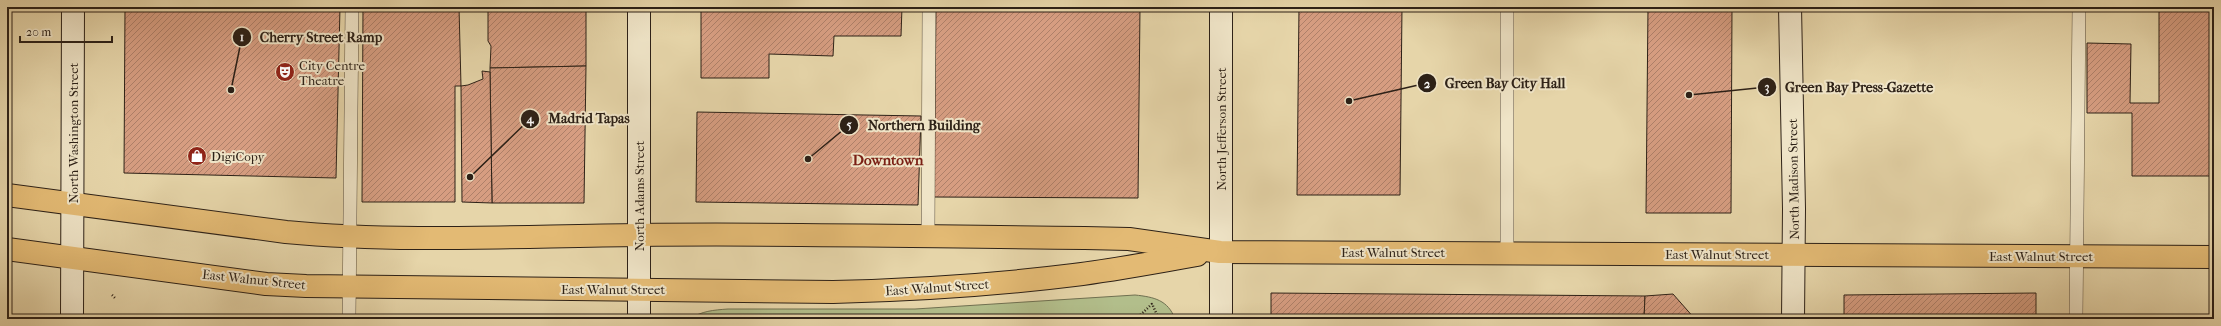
<svg xmlns="http://www.w3.org/2000/svg" width="2221" height="326" viewBox="0 0 2221 326" font-family="'IM FELL French Canon',serif">
<defs>
<pattern id="building-hatch" width="6" height="6" patternUnits="userSpaceOnUse"><rect width="6" height="6" fill="#d69d81"/><path d="M-1 1l2-2M0 6l6-6M5 7l2-2" fill="none" stroke="#ae8069"/></pattern>
</defs>
<rect width="100%" height="100%" fill="#e6d5a9"/>
<filter id="stains"><feTurbulence type="fractalNoise" baseFrequency=".005" numOctaves="4"/><feColorMatrix values="0 0 0 0 .2 0 0 0 0 .09 0 0 0 0 .02 0 0 0 .5 -.17"/></filter>
<radialGradient id="worn" r=".72"><stop offset=".6" stop-color="#630" stop-opacity="0"/><stop offset="1" stop-color="#630" stop-opacity=".3"/></radialGradient>
<path fill="#b2be8b" stroke="#707051" d="M1135 295C1154 297 1168 300 1175 319H690C701 311 714 310 728 309H915Z"/>
<g fill="url(#building-hatch)" stroke="#2d2117">
<polygon points="125,7 340,7 336,178 124,173"/>
<polygon points="363,7 459,7 461,86 455,86 455,202 362,202"/>
<polygon points="488,7 586,7 586,66 490,68 491,46 488,41"/>
<polygon points="701,7 902,7 901,36 834,36 833,56 769,54 769,78 701,78"/>
<polygon points="936,7 1140,7 1138,198 934,197"/>
<polygon points="1299,7 1402,7 1400,195 1297,195"/>
<polygon points="1648,7 1732,7 1731,213 1646,213"/>
<polygon points="2159,7 2214,7 2214,176 2132,176 2132,113 2087,113 2087,43 2131,44 2130,103 2159,103"/>
<polygon points="586,66 584,203 492,203 490,68"/>
<polygon points="482,71 490,72 492,203 462,202 461,86 468,85 483,79"/>
<polygon points="697,112 921,116 918,205 696,202"/>
<rect x="7" y="283" width="4" height="36"/>
<polygon points="1271,293 1645,296 1644,319 1271,319"/>
<polygon points="2036,293 2036,319 1844,319 1844,295"/>
<polygon points="1673,294 1695,319 1644,319 1645,296"/>
</g>
<g fill="none" stroke-linecap="round" stroke-linejoin="round">
<g stroke="#5b4e3c" stroke-width="14">
<g id="lane">
<polyline points="1507,7 1507,253"/>
<polyline points="928,237 929,7"/>
<polyline points="349,319 352,7"/>
<polyline points="2076,319 2079,7"/>
</g>
</g>
<g stroke="#2d2117" stroke-width="24">
<g id="secondary">
<polyline points="639,7 639,319"/>
<polyline points="1790,7 1794,209 1793,319"/>
<polyline points="72,319 73,7"/>
<polyline points="1221,319 1221,7"/>
</g>
</g>
<g stroke="#2d2117" stroke-width="24">
<g id="primary">
<path d="M7 195 286 232C403 243 522 236 639 235 788 233 936 237 1085 238L1129 239 1220 252 2214 257"/>
<path d="M7 249 266 284 306 286 833 292C913 290 994 285 1074 275 1115 270 1156 262 1197 255"/>
</g>
</g>
<g stroke="#2d2117" stroke-width="2.5" stroke-dasharray="1 2" stroke-linecap="butt">
<polyline points="112,295 116,299"/>
<polyline points="1136,319 1152,304 1159,319"/>
</g>
<use href="#lane" stroke="#efe4c7" stroke-width="13"/>
<use href="#secondary" stroke="#efe4c7" stroke-width="22"/>
<use href="#primary" stroke="#e3ba74" stroke-width="22"/>
</g>
<defs>
<g id="theatre-disc" transform="scale(1)"><circle r="9.5" fill="#8f2418" stroke="#efe4c7"/><path d="M-5-5.5Q0-4 5-5.5V0Q5 5 0 6Q-5 5-5 0ZM-3.3-2.5H-1v1.5H-3.3ZM1-2.5H3.3v1.5H1ZM-2.8 1Q0 5.5 2.8 1Z" fill="#fff"/></g>
<g id="shop-disc" transform="scale(1)"><circle r="9.5" fill="#8f2418" stroke="#efe4c7"/><path d="M-5-2.5h2.3a2.7 3.5 0 0 1 5.4 0H5L5.5 6h-11ZM-1.5-2.5h3a1.5 2.3 0 0 0-3 0Z" fill="#fff"/></g>
</defs>
<g fill-rule="evenodd">
<use href="#theatre-disc" x="285" y="72"/>
<use href="#shop-disc" x="197" y="156"/>
</g>
<g text-anchor="middle" stroke-width="4" stroke-linejoin="round" paint-order="stroke">
<g font-size="13" fill="#2d2117" stroke="#efe4c7" text-anchor="start">
<text x="299" y="70">City Centre<tspan x="299" dy="15">Theatre</tspan></text>
<text x="211" y="161">DigiCopy</text>
</g>
<g font-size="13" fill="#2d2117" stroke="#efe4c7">
<text transform="translate(1221 129) rotate(-90)" y="5">North Jefferson Street</text>
<text transform="translate(73 133) rotate(-90)" y="5">North Washington Street</text>
<text transform="translate(1793 179) rotate(-91)" y="5">North Madison Street</text>
<text transform="translate(639 196) rotate(-90)" y="5">North Adams Street</text>
<text x="1393" y="257">East Walnut Street</text>
<text x="1717" y="259">East Walnut Street</text>
<text x="2041" y="261">East Walnut Street</text>
<text transform="translate(254 279) rotate(6)" y="5">East Walnut Street</text>
<text transform="translate(937 287) rotate(-4)" y="5">East Walnut Street</text>
<text x="613" y="294">East Walnut Street</text>
</g>
<g font-size="15" font-weight="bold" fill="#7a1f14" stroke="#efe4c7">
<text x="888" y="165">Downtown</text>
</g>
</g>
<path fill="none" stroke="#2d2117" stroke-width="1.5" d="M231 90L242 37M1349 101L1427 83M1689 95L1767 87M470 177L530 119M808 159L849 125"/>
<g fill="#2d2117" stroke="#efe4c7" stroke-width="1.5">
<circle cx="231" cy="90" r="4"/>
<circle cx="1349" cy="101" r="4"/>
<circle cx="1689" cy="95" r="4"/>
<circle cx="470" cy="177" r="4"/>
<circle cx="808" cy="159" r="4"/>
<circle cx="242" cy="37" r="10"/>
<circle cx="1427" cy="83" r="10"/>
<circle cx="1767" cy="87" r="10"/>
<circle cx="530" cy="119" r="10"/>
<circle cx="849" cy="125" r="10"/>
</g>
<g font-size="12" text-anchor="middle" font-weight="bold" fill="#fff">
<text x="242" y="41">1</text>
<text x="1427" y="88">2</text>
<text x="1767" y="91">3</text>
<text x="530" y="123">4</text>
<text x="849" y="129">5</text>
</g>
<g font-size="14" text-anchor="middle" font-weight="bold" fill="#2d2117" stroke="#efe4c7" stroke-width="4" stroke-linejoin="round" paint-order="stroke">
<text x="321" y="42">Cherry Street Ramp</text>
<text x="1505" y="88">Green Bay City Hall</text>
<text x="1859" y="92">Green Bay Press-Gazette</text>
<text x="589" y="123">Madrid Tapas</text>
<text x="924" y="130">Northern Building</text>
</g>
<rect width="2221" height="326" fill="none" stroke="#e6d5a9" stroke-width="24"/>
<rect x="8" y="8" width="2205" height="310" fill="none" stroke="#2d2117" stroke-width="2"/>
<rect x="12" y="12" width="2197" height="302" fill="none" stroke="#2d2117"/>
<path d="M20 36v6h92v-6" fill="none" stroke="#2d2117" stroke-width="2"/>
<text x="26" y="36" font-size="12" fill="#2d2117" stroke="#efe4c7" stroke-width="3" paint-order="stroke">20 m</text>
<rect width="100%" height="100%" filter="url(#stains)"/>
<rect width="100%" height="100%" fill="url(#worn)"/>
</svg>
